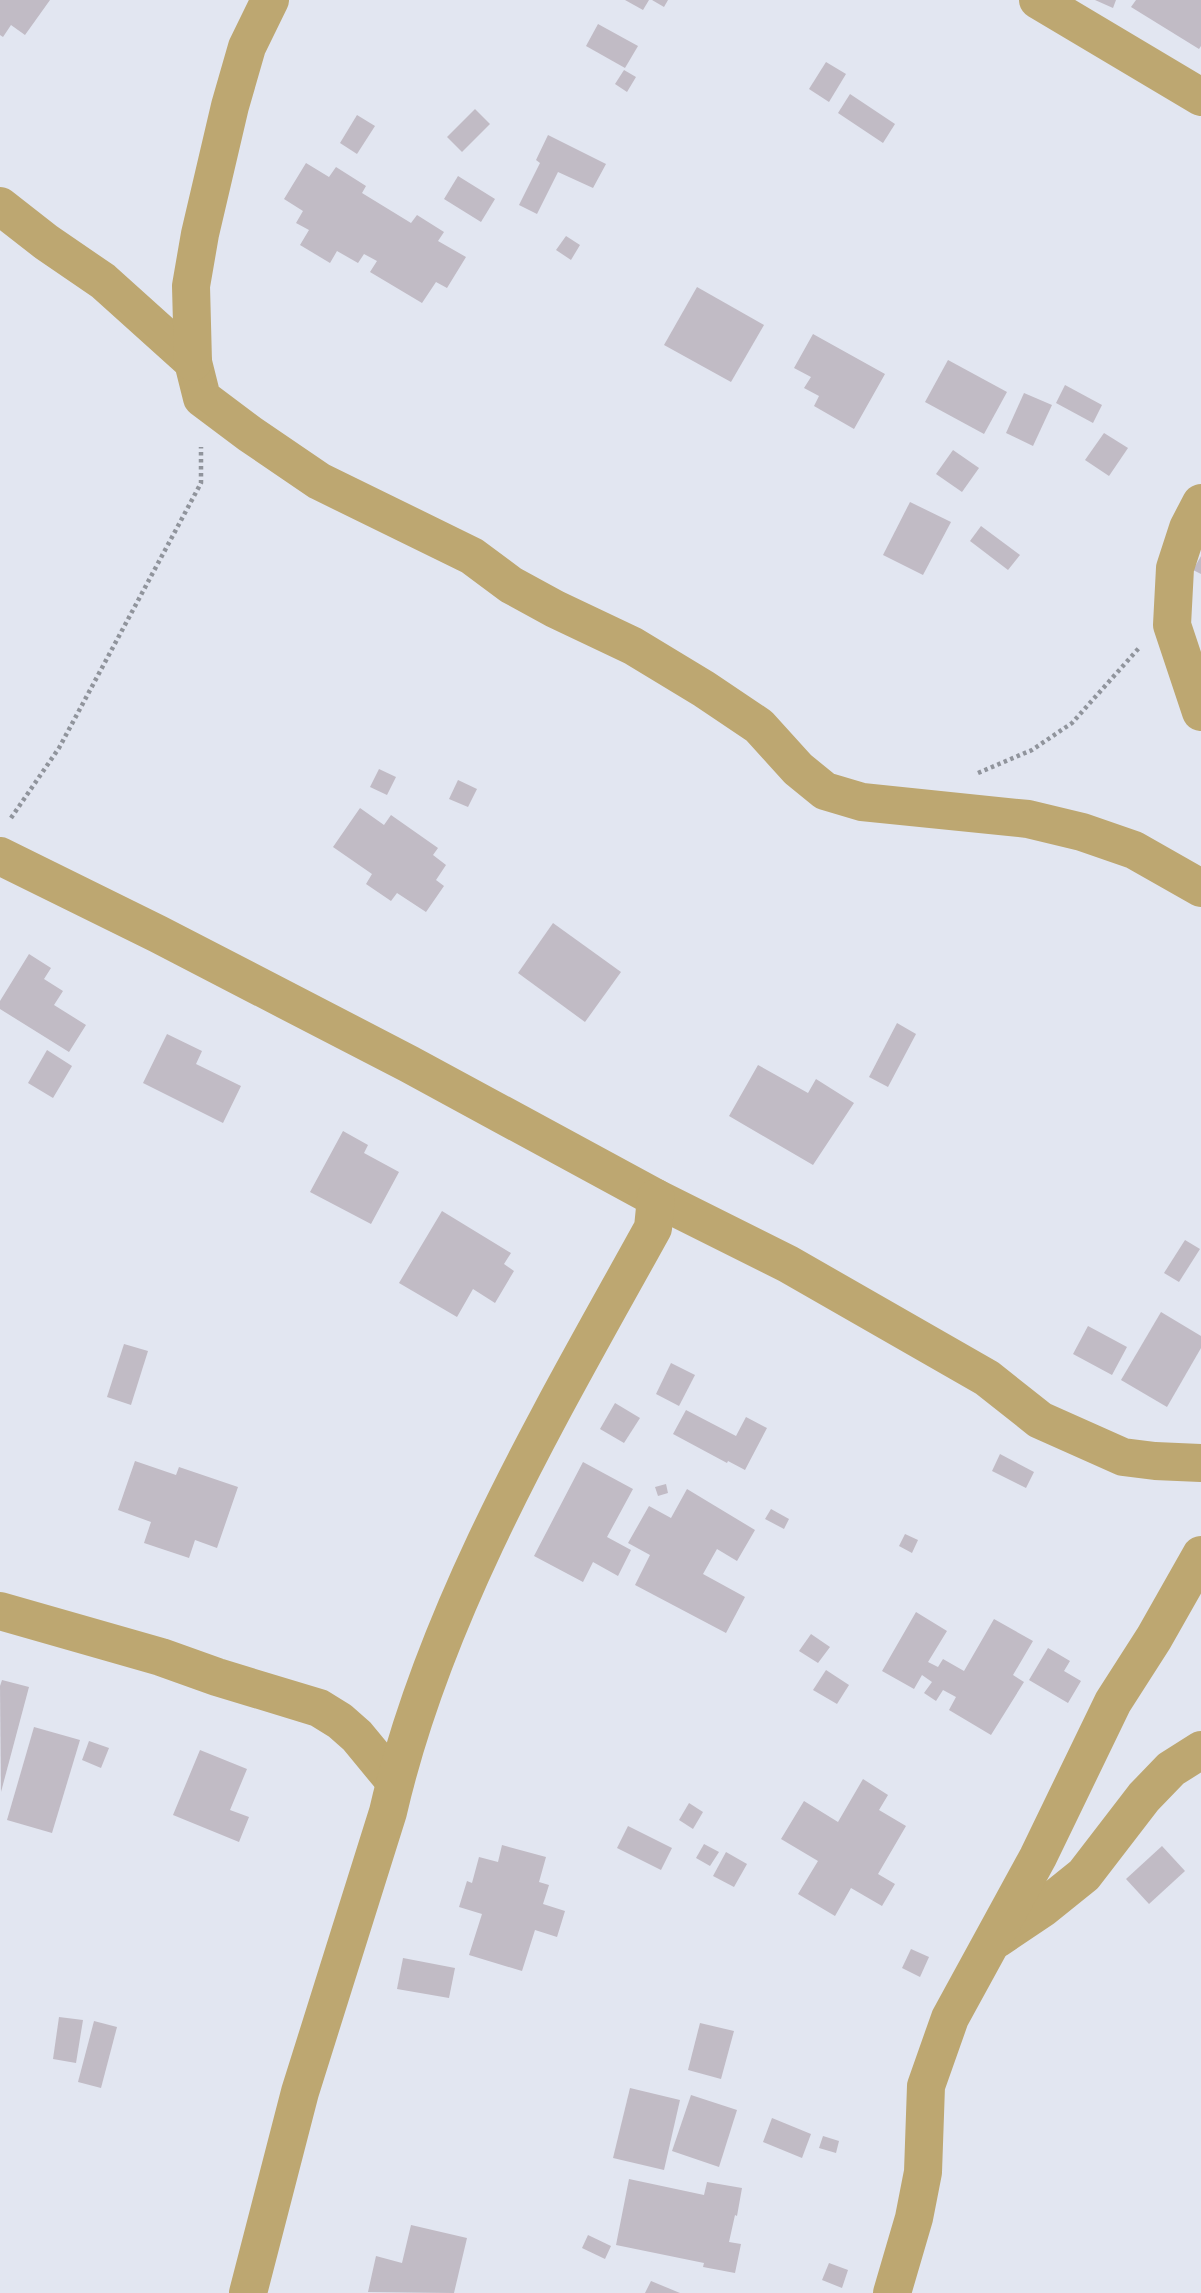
<svg xmlns="http://www.w3.org/2000/svg" width="1201" height="2293" viewBox="0 0 1201 2293" font-family="Commissioner,sans-serif">
<rect width="100%" height="100%" fill="#e2e6f1"/>
<g fill="#c1bbc5">
<polygon points="0,0 50,0 25,35 11,25 3,37 0,35"/>
<polygon points="625,0 649,0 643,10"/>
<polygon points="652,0 668,0 664,7"/>
<polygon points="1095,0 1116,0 1113,8"/>
<polygon points="1136,0 1201,0 1201,46 1199,49 1131,7"/>
<polygon points="598,24 638,46 625,68 586,46"/>
<polygon points="826,62 846,74 829,102 809,89"/>
<polygon points="624,70 636,77 627,92 615,84"/>
<polygon points="850,94 895,124 883,143 838,113"/>
<polygon points="475,109 490,124 462,152 447,137"/>
<polygon points="357,115 375,126 357,154 340,143"/>
<polygon points="548,135 606,164 593,188 558,172 537,214 519,205 540,163 536,160"/>
<polygon points="306,163 329,177 336,167 366,186 362,193 411,223 417,215 444,232 438,241 466,257 447,288 436,282 422,303 370,272 377,261 364,254 358,263 337,251 330,263 300,245 309,230 296,223 303,211 284,199"/>
<polygon points="458,176 495,199 481,222 444,199"/>
<polygon points="566,236 580,245 571,260 556,250"/>
<polygon points="697,287 764,325 731,382 664,345"/>
<polygon points="813,334 885,374 854,429 814,406 819,396 804,388 811,377 794,368"/>
<polygon points="948,360 1007,392 984,434 925,402"/>
<polygon points="1065,385 1102,405 1093,423 1056,403"/>
<polygon points="1024,393 1052,405 1033,446 1006,433"/>
<polygon points="1104,433 1128,448 1109,476 1085,460"/>
<polygon points="953,450 979,468 962,492 936,474"/>
<polygon points="910,502 951,522 923,575 883,555"/>
<polygon points="981,526 1020,555 1008,570 970,541"/>
<polygon points="1201,556 1201,574 1193,570"/>
<polygon points="379,769 396,777 387,795 370,787"/>
<polygon points="458,780 477,789 468,807 449,799"/>
<polygon points="360,808 384,825 391,815 438,848 433,855 446,865 436,880 444,886 426,912 397,893 391,901 366,884 372,874 333,847"/>
<polygon points="553,923 621,972 585,1022 518,973"/>
<polygon points="29,954 51,968 44,979 63,991 54,1005 86,1025 69,1052 0,1009 0,1001"/>
<polygon points="897,1023 916,1034 888,1087 869,1077"/>
<polygon points="167,1034 202,1051 196,1064 241,1086 223,1123 143,1083"/>
<polygon points="47,1050 72,1066 53,1098 28,1083"/>
<polygon points="758,1065 808,1093 816,1079 854,1103 813,1165 729,1116"/>
<polygon points="343,1131 368,1145 364,1153 399,1172 371,1224 310,1192"/>
<polygon points="442,1211 511,1253 504,1264 514,1271 495,1303 473,1289 457,1317 399,1283"/>
<polygon points="1185,1240 1200,1249 1179,1282 1164,1273"/>
<polygon points="1161,1312 1201,1336 1201,1348 1167,1407 1121,1380"/>
<polygon points="1088,1326 1127,1347 1112,1375 1073,1354"/>
<polygon points="124,1344 148,1351 131,1405 107,1397"/>
<polygon points="671,1363 695,1375 679,1406 656,1394"/>
<polygon points="615,1403 640,1418 624,1443 600,1429"/>
<polygon points="686,1410 736,1436 746,1417 767,1428 745,1470 728,1461 727,1463 673,1434"/>
<polygon points="1000,1454 1034,1472 1026,1488 992,1471"/>
<polygon points="135,1461 176,1475 179,1467 238,1487 217,1548 195,1540 189,1558 144,1543 151,1522 118,1510"/>
<polygon points="583,1462 633,1489 607,1537 631,1550 618,1576 593,1562 583,1582 534,1556"/>
<polygon points="666,1484 668,1493 658,1496 655,1487"/>
<polygon points="687,1489 755,1530 737,1561 717,1549 703,1574 745,1597 726,1633 635,1585 650,1555 628,1543 649,1506 671,1518"/>
<polygon points="771,1509 789,1519 784,1529 765,1519"/>
<polygon points="905,1534 918,1540 912,1553 899,1546"/>
<polygon points="916,1612 947,1631 928,1662 938,1667 943,1659 964,1671 994,1619 1033,1641 1013,1675 1024,1682 991,1735 949,1710 956,1697 943,1690 936,1701 924,1693 932,1682 922,1675 914,1689 882,1671"/>
<polygon points="811,1634 830,1647 818,1663 799,1651"/>
<polygon points="1048,1648 1070,1661 1064,1671 1081,1681 1068,1703 1029,1680"/>
<polygon points="826,1670 849,1685 837,1704 813,1690"/>
<polygon points="2,1680 29,1687 1,1792 0,1686"/>
<polygon points="34,1727 80,1740 52,1833 7,1820"/>
<polygon points="89,1741 109,1748 101,1768 82,1760"/>
<polygon points="200,1750 247,1769 230,1810 249,1817 239,1842 173,1815"/>
<polygon points="863,1779 888,1795 879,1810 906,1826 878,1874 895,1884 882,1906 851,1888 835,1916 798,1894 818,1861 781,1839 804,1801 838,1822"/>
<polygon points="689,1803 703,1812 693,1829 679,1820"/>
<polygon points="628,1826 672,1848 661,1870 617,1848"/>
<polygon points="704,1844 719,1852 710,1866 696,1858"/>
<polygon points="502,1845 546,1857 539,1882 549,1885 543,1904 565,1911 557,1937 535,1930 522,1971 469,1955 482,1914 459,1907 467,1881 472,1883 479,1857 498,1862"/>
<polygon points="1162,1846 1185,1871 1149,1904 1126,1879"/>
<polygon points="726,1852 747,1864 734,1887 713,1876"/>
<polygon points="911,1949 929,1957 920,1977 902,1968"/>
<polygon points="403,1958 455,1968 449,1998 397,1989"/>
<polygon points="59,2017 83,2020 76,2063 53,2059"/>
<polygon points="94,2021 117,2027 101,2088 78,2082"/>
<polygon points="700,2023 734,2031 721,2079 688,2070"/>
<polygon points="630,2088 680,2100 664,2170 613,2158"/>
<polygon points="691,2095 737,2110 719,2167 672,2151"/>
<polygon points="772,2118 811,2134 802,2158 763,2142"/>
<polygon points="823,2136 839,2141 836,2153 819,2148"/>
<polygon points="629,2179 704,2195 707,2182 742,2188 737,2216 735,2215 729,2242 741,2244 735,2273 703,2267 704,2263 616,2245"/>
<polygon points="411,2225 467,2238 454,2293 368,2292 376,2256 402,2263"/>
<polygon points="588,2235 611,2246 605,2259 582,2248"/>
<polygon points="829,2263 848,2270 842,2288 822,2280"/>
<polygon points="651,2281 680,2293 645,2293"/>
</g>
<g fill="none" stroke-linecap="round" stroke-linejoin="round">
<g stroke="#90949c" stroke-width="4.5" stroke-dasharray="3.5 3.5" stroke-linecap="butt">
<polyline points="978,773 1032,750 1072,723 1139,648"/>
<polyline points="11,818 59,748 201,483 201,447"/>
</g>
<g stroke="#bda771" stroke-width="38">
<polyline points="1038,0 1201,97"/>
<polyline points="0,206 46,242 103,281 193,362 202,398 250,434 319,481 472,556 511,585 555,609 633,646 704,689 759,726 798,769 825,791 862,802 1028,819 1082,832 1134,850 1201,888"/>
<polyline points="193,362 191,286 200,234 230,106 247,47 270,0"/>
<polyline points="1201,503 1188,528 1175,568 1172,625 1201,712"/>
<polyline points="0,856 158,934 409,1064 656,1198 788,1264 987,1378 1040,1420 1123,1457 1155,1461 1201,1463"/>
<polyline points="0,1611 161,1657 217,1677 319,1708 340,1721 357,1736 395,1782"/>
<polyline points="997,1939 1043,1908 1084,1875 1144,1797 1171,1769 1201,1750"/>
<path d="M248 2293 300 2092 388 1812C435 1607 552 1411 653 1228L656 1198"/>
<polyline points="892,2293 914,2218 923,2172 926,2086 950,2018 1038,1857 1113,1702 1154,1638 1201,1555"/>
</g>
</g>
</svg>
